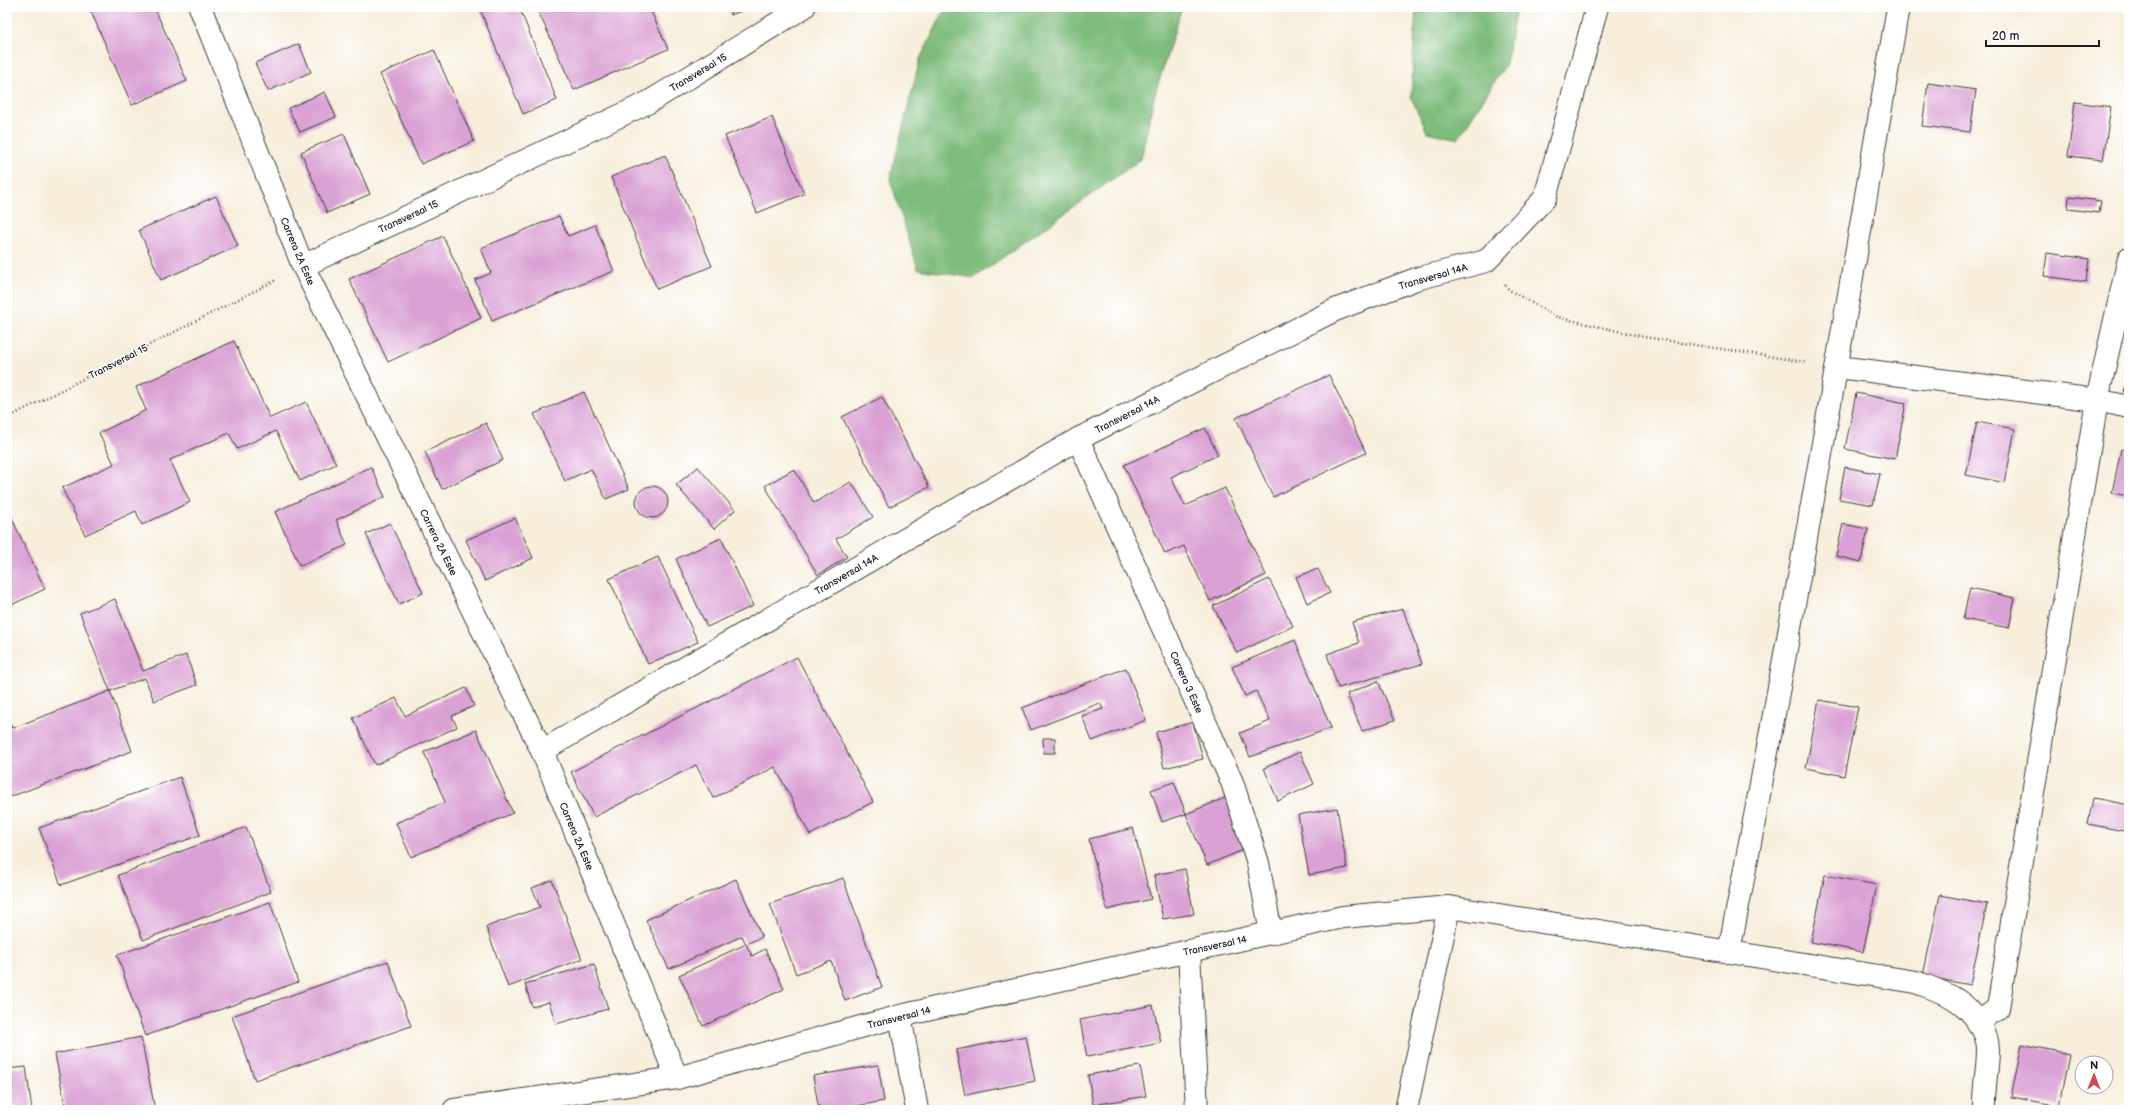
<svg xmlns="http://www.w3.org/2000/svg" width="2136" height="1117" viewBox="0 0 2136 1117" font-family="'Balsamiq Sans',sans-serif">
<rect width="100%" height="100%" fill="#fff"/>
<filter id="ink" filterUnits="userSpaceOnUse"><feTurbulence type="fractalNoise" baseFrequency=".025" numOctaves="2"/><feDisplacementMap in="SourceGraphic" scale="8" xChannelSelector="R" yChannelSelector="G"/><feConvolveMatrix kernelMatrix="1 2 1 2 8 2 1 2 1" color-interpolation-filters="sRGB"/></filter>
<filter id="wash" filterUnits="userSpaceOnUse"><feTurbulence type="fractalNoise" baseFrequency=".012" numOctaves="4" result="noise"/><feDisplacementMap in="SourceGraphic" scale="16" xChannelSelector="R" yChannelSelector="G"/><feGaussianBlur stdDeviation="0.9" result="paint"/><feColorMatrix in="noise" values="0 0 0 0 0 0 0 0 0 0 0 0 0 0 0 0 0 1.4 0 .05"/><feComposite in="paint" operator="in"/></filter>
<g filter="url(#wash)">
<rect width="100%" height="100%" fill="#f7eedc"/>
<g fill="#7ebc7b" stroke="#4d6c4c">
<polygon points="946,7 1182,7 1154,97 1141,159 974,278 918,269 890,179 920,59"/>
<polygon points="1416,7 1516,7 1506,64 1458,139 1427,132 1411,97"/>
</g>
<g id="blocks">
<g fill="#daa2d4">
<polygon points="89,7 154,7 187,81 132,105"/>
<polygon points="479,7 519,7 557,100 523,114"/>
<polygon points="552,7 649,7 668,49 574,90 539,13"/>
<polygon points="728,7 751,7 731,15"/>
<polygon points="299,44 311,72 268,91 255,63"/>
<polygon points="434,50 474,141 421,164 380,74"/>
<polygon points="1928,83 1976,90 1970,132 1922,126"/>
<polygon points="325,92 336,117 300,132 288,108"/>
<polygon points="2075,102 2111,107 2103,160 2068,156"/>
<polygon points="772,117 804,194 757,213 725,136"/>
<polygon points="344,134 370,194 327,213 301,152"/>
<polygon points="665,155 712,266 657,289 611,177"/>
<polygon points="216,196 238,246 161,280 139,230"/>
<polygon points="2069,197 2101,201 2099,213 2068,209"/>
<polygon points="559,216 568,236 595,225 614,271 492,321 475,280 491,273 481,248"/>
<polygon points="443,236 481,318 388,362 349,279"/>
<polygon points="2047,253 2089,259 2086,282 2044,276"/>
<polygon points="234,341 270,418 306,402 336,464 300,481 276,431 237,449 229,433 170,460 190,502 142,525 136,511 85,535 62,488 114,464 99,433 146,410 136,387"/>
<polygon points="2129,371 2129,393 2124,392"/>
<polygon points="1329,375 1366,453 1273,497 1236,418"/>
<polygon points="584,392 629,489 606,499 591,469 565,481 534,414"/>
<polygon points="1856,393 1906,403 1895,459 1845,449"/>
<polygon points="882,397 929,487 889,507 842,417"/>
<polygon points="1977,422 2015,429 2005,483 1966,475"/>
<polygon points="486,423 503,460 442,489 425,452"/>
<polygon points="1205,428 1218,455 1171,477 1185,506 1225,488 1266,575 1210,601 1184,546 1165,554 1124,465"/>
<polygon points="2121,449 2129,451 2129,496 2112,493"/>
<polygon points="371,467 385,497 336,520 347,545 300,566 275,512"/>
<polygon points="698,467 735,510 714,529 676,485"/>
<polygon points="1845,467 1880,474 1873,505 1839,499"/>
<polygon points="794,469 814,503 851,482 873,517 836,539 847,557 818,575 765,486"/>
<circle cx="652" cy="502" r="16"/>
<polygon points="7,508 45,589 7,607"/>
<polygon points="515,518 533,558 485,581 466,540"/>
<polygon points="390,523 423,593 399,604 366,534"/>
<polygon points="1843,524 1868,529 1861,562 1836,556"/>
<polygon points="721,538 753,606 707,627 676,559"/>
<polygon points="658,557 698,642 648,664 609,579"/>
<polygon points="1318,569 1330,593 1307,603 1296,577"/>
<polygon points="1269,579 1293,626 1237,653 1213,606"/>
<polygon points="1970,588 2015,598 2009,628 1963,619"/>
<polygon points="115,599 143,671 186,655 197,685 154,701 145,678 110,691 80,613"/>
<polygon points="1403,609 1422,664 1338,688 1327,654 1359,643 1352,622"/>
<polygon points="1295,640 1331,728 1250,757 1240,733 1270,721 1256,691 1245,696 1232,667"/>
<polygon points="797,657 873,802 810,835 775,767 713,798 696,765 594,817 571,772"/>
<polygon points="1126,668 1146,720 1092,741 1082,716 1103,709 1100,703 1031,730 1022,708"/>
<polygon points="1378,681 1395,720 1362,731 1347,694"/>
<polygon points="466,688 474,706 452,716 457,727 375,765 353,718 396,698 405,716"/>
<polygon points="110,691 132,751 7,798 7,715 12,728"/>
<polygon points="1819,700 1858,707 1844,776 1806,768"/>
<polygon points="1193,722 1203,759 1164,768 1156,732"/>
<polygon points="476,730 513,813 411,857 396,823 445,802 424,752"/>
<polygon points="1043,738 1055,738 1055,753 1044,753"/>
<polygon points="1300,752 1314,784 1278,801 1264,768"/>
<polygon points="180,777 200,835 61,885 39,828"/>
<polygon points="1174,782 1186,814 1162,822 1151,790"/>
<polygon points="1227,797 1248,848 1207,865 1186,814"/>
<polygon points="2093,798 2129,805 2129,832 2088,824"/>
<polygon points="1337,808 1347,868 1309,875 1298,815"/>
<polygon points="246,827 271,892 143,940 118,875"/>
<polygon points="1133,828 1151,899 1107,910 1089,839"/>
<polygon points="1185,869 1194,914 1163,919 1154,875"/>
<polygon points="1825,875 1877,885 1863,952 1811,942"/>
<polygon points="843,878 882,987 845,1001 831,961 796,974 770,904"/>
<polygon points="736,879 762,937 746,944 752,956 765,949 784,989 703,1026 679,975 746,944 742,936 669,969 646,920"/>
<polygon points="552,880 582,959 508,987 486,927 540,907 532,888"/>
<polygon points="1940,895 1987,904 1970,985 1923,976"/>
<polygon points="270,902 298,982 145,1036 117,955"/>
<polygon points="388,961 411,1026 255,1080 232,1016"/>
<polygon points="594,964 608,1009 556,1024 549,1002 532,1007 525,984"/>
<polygon points="1153,1005 1161,1043 1087,1057 1080,1020"/>
<polygon points="1026,1036 1035,1081 965,1095 956,1050"/>
<polygon points="141,1037 155,1110 66,1110 55,1054"/>
<polygon points="2022,1044 2069,1054 2059,1106 2011,1097"/>
<polygon points="878,1065 884,1101 835,1110 819,1110 813,1076"/>
<polygon points="1140,1066 1146,1096 1093,1105 1088,1075"/>
<polygon points="26,1067 32,1110 7,1110 7,1069"/>
</g>
</g>
</g>
<g filter="url(#ink)">
<use href="#blocks" fill-opacity="0" stroke="#3d3c39" stroke-width="1"/>
<g fill="none" stroke-linecap="round" stroke-linejoin="round">
<g stroke="#3d3c39" stroke-width="24">
<g id="minor">
<polyline points="200,7 303,266 542,751 677,1078"/>
<polyline points="303,266 649,102 804,7"/>
<polyline points="1838,367 2097,400 2129,407"/>
<polyline points="1078,439 1232,782 1258,863 1271,933"/>
<polyline points="542,751 1078,439 1335,310 1416,279 1486,261 1545,198 1597,7"/>
<polyline points="1189,951 1197,1110"/>
<path d="M1729 952C1790 638 1845 323 1898 7"/>
<polyline points="900,1016 917,1110"/>
<polyline points="1978,1023 1998,1008 2097,400 2129,258"/>
<path d="M454 1110 677 1078 900 1016 1189 951 1343 917 1449 907 1916 982C1944 993 1962 997 1979 1023 1984 1031 1988 1039 1988 1049 1988 1069 1983 1089 1984 1110"/>
<polyline points="1406,1110 1449,907"/>
</g>
</g>
<g stroke="#3d3c39" stroke-width="2.5" stroke-dasharray="1 3" stroke-linecap="butt">
<polyline points="1505,285 1509,290 1557,317 1644,337 1805,362"/>
<polyline points="7,418 276,280"/>
</g>
<use href="#minor" stroke="#fff" stroke-width="22"/>
</g>
</g>
<g text-anchor="middle" stroke-width="3" stroke-linejoin="round" paint-order="stroke">
<g font-size="10" fill="#1c1c1c" stroke="#fff">
<text transform="translate(698 72) rotate(-31)" y="4">Transversal 15</text>
<text transform="translate(408 216) rotate(-25)" y="4">Transversal 15</text>
<text transform="translate(298 251) rotate(67)" y="4">Carrera 2A Este</text>
<text transform="translate(1433 276) rotate(-16)" y="4">Transversal 14A</text>
<text transform="translate(118 361) rotate(-27)" y="4">Transversal 15</text>
<text transform="translate(1127 414) rotate(-27)" y="4">Transversal 14A</text>
<text transform="translate(439 542) rotate(64)" y="4">Carrera 2A Este</text>
<text transform="translate(846 574) rotate(-30)" y="4">Transversal 14A</text>
<text transform="translate(1187 682) rotate(66)" y="4">Carrera 3 Este</text>
<text transform="translate(577 836) rotate(67)" y="4">Carrera 2A Este</text>
<text transform="translate(1215 945) rotate(-12)" y="4">Transversal 14</text>
<text transform="translate(899 1017) rotate(-14)" y="4">Transversal 14</text>
</g>
</g>
<rect width="2136" height="1117" fill="none" stroke="#fff" stroke-width="24"/>
<g transform="translate(2094 1075)"><circle r="19" fill="#ffffff" stroke="#a4a4a4"/>
<path d="M0-3L7 15L0 10L-7 15Z" fill="#d1495b"/>
<text y="-6" font-size="11" font-weight="bold" text-anchor="middle" fill="#1c1c1c">N</text>
</g>
<path d="M1986 40v6h113v-6" fill="none" stroke="#1c1c1c" stroke-width="2"/>
<text x="1992" y="40" font-size="12" fill="#1c1c1c" stroke="#ffffff" stroke-width="3" paint-order="stroke">20 m</text>
</svg>
